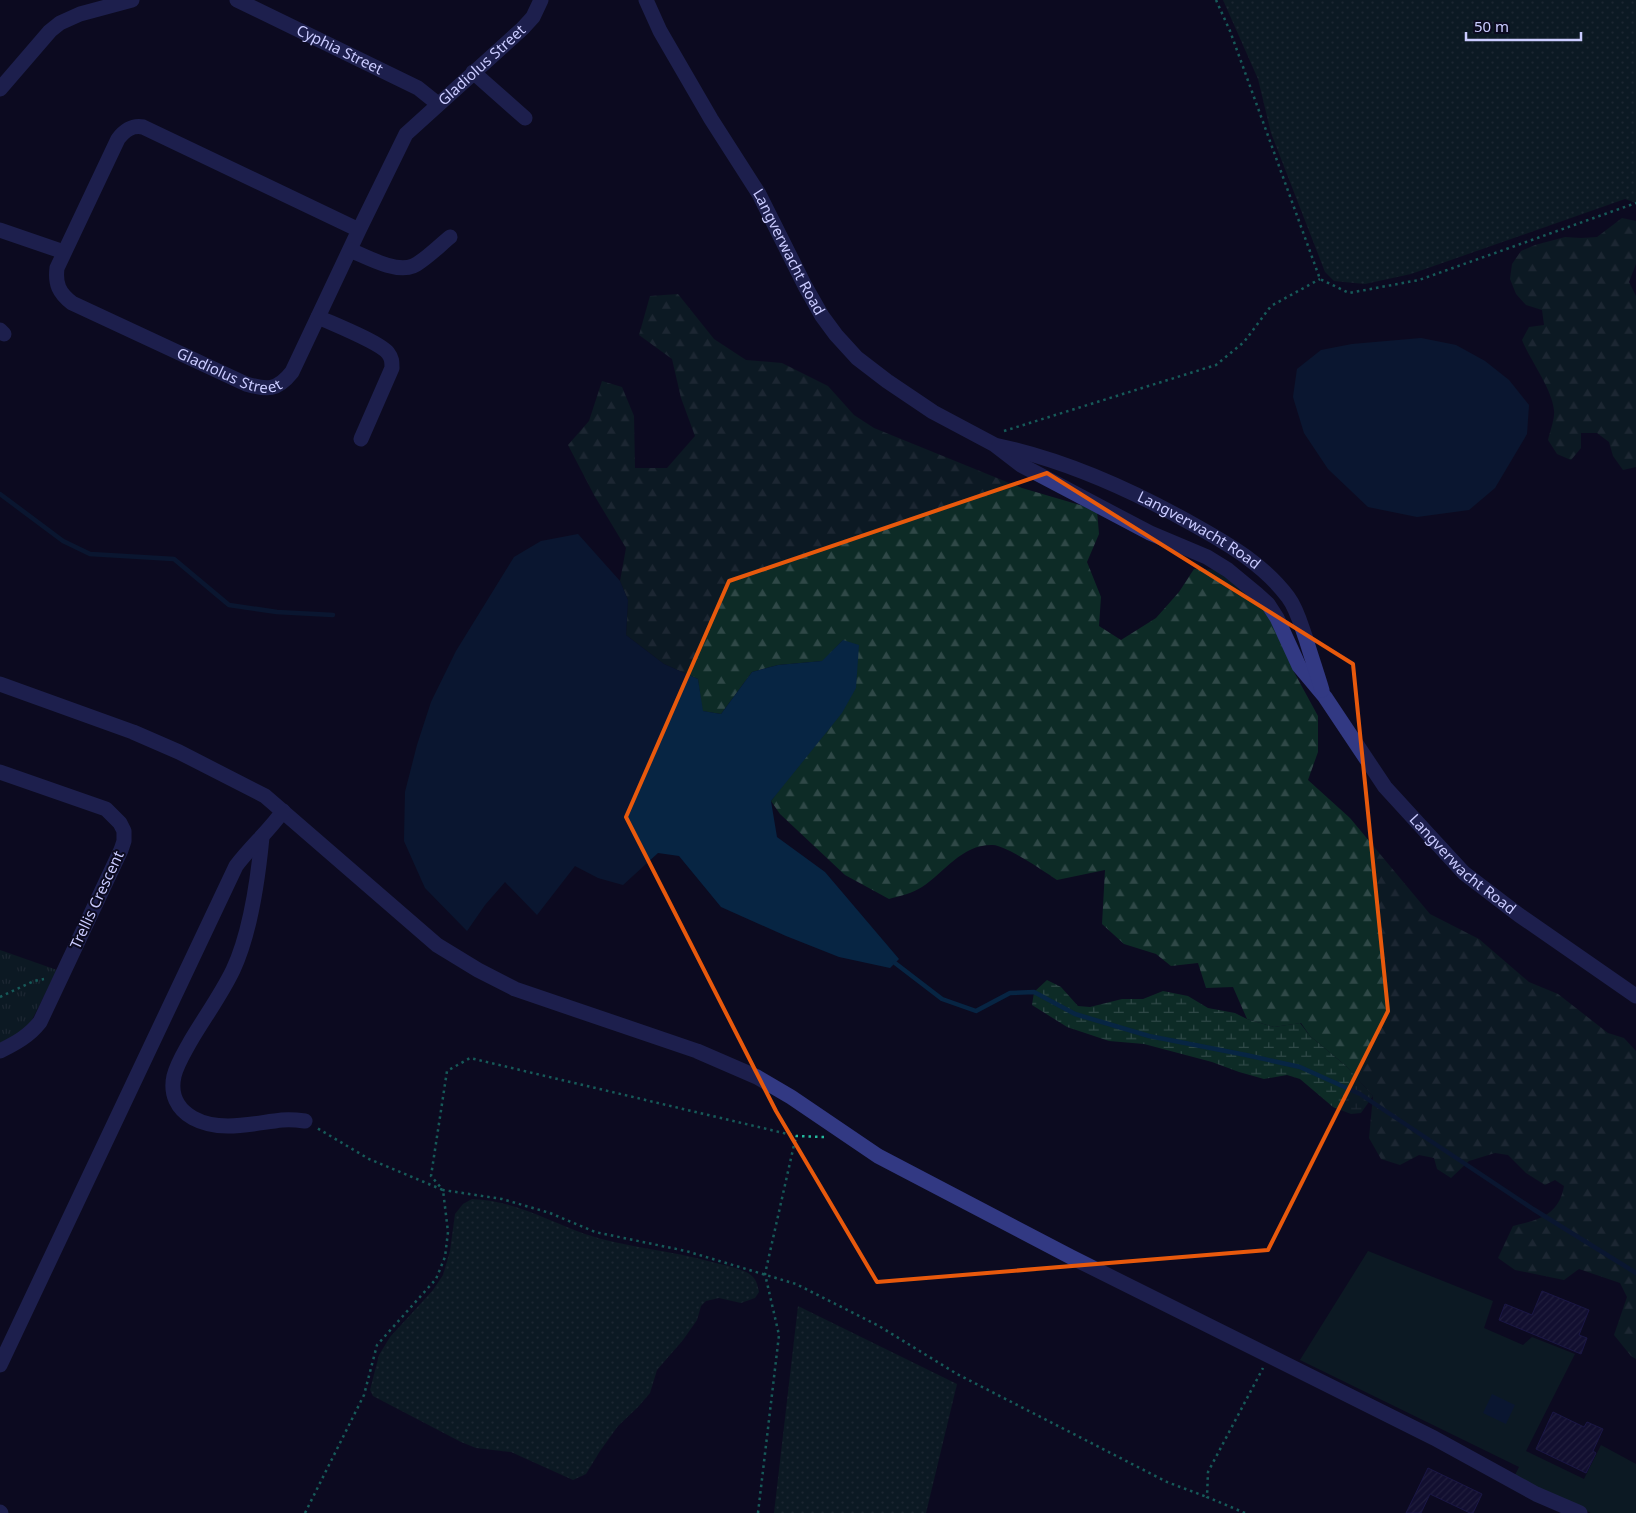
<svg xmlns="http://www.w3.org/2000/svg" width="1636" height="1513" viewBox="0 0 1636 1513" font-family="'Noto Sans',sans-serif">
<defs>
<pattern id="grass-dots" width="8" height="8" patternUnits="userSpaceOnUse" patternTransform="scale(1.25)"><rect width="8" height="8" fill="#0d2b26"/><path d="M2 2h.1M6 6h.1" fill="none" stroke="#2f4847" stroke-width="1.8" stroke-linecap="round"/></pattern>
<pattern id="forest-firs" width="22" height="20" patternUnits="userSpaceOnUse" patternTransform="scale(1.25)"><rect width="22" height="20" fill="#0d2b26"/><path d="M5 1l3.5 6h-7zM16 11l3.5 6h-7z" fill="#2f4847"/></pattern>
<pattern id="wetland-marsh" width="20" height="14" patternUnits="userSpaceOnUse" patternTransform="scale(1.25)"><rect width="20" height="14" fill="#0d2b26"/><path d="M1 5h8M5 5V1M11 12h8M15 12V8" fill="none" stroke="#2f4847"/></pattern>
<pattern id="park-tufts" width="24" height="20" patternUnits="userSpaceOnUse" patternTransform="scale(1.25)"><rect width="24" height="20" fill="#0d2b26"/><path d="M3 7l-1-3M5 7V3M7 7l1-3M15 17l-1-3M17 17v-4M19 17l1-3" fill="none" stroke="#2f4847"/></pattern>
<pattern id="building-hatch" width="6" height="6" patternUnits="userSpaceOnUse" patternTransform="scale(1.25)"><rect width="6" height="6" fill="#191543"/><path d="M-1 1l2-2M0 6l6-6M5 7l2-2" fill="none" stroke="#39365f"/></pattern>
</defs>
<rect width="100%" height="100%" fill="#0c0b20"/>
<g fill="url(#grass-dots)">
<polygon points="1223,0 1636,0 1636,203 1625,199 1411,274 1365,284 1334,281 1325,272 1271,133 1258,79"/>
<path d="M472 1199C516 1201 546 1220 585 1234 626 1248 670 1250 712 1262 723 1265 737 1267 748 1273 756 1278 757 1283 759 1292L755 1298 741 1303 719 1298 706 1301 701 1306 697 1320 683 1340 657 1370 650 1393 638 1407 618 1426 600 1451 586 1474 573 1480 511 1452 476 1448 461 1442 373 1396 370 1390 379 1355 390 1337 433 1290 443 1275 450 1251 455 1214 463 1204Z"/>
<polygon points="798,1306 957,1384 926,1513 774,1513"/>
</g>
<g fill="url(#forest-firs)">
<path d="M1622 218 1636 221V264L1629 282 1636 296V467L1623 470 1613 456 1609 442 1597 433H1581V448L1571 460 1557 454 1548 440C1550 431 1555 419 1554 410 1552 389 1530 360 1522 340L1529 327 1544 325 1542 310 1526 305 1516 294 1510 279 1512 264 1521 251 1535 245 1565 237 1581 238 1597 237Z"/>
<path d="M678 294 714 339 746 360 782 363 828 386 854 415 874 428 1022 488 1097 510 1099 534 1087 562 1101 597 1099 626 1121 640 1156 618 1179 592 1194 569 1229 570 1265 600 1294 672 1318 716V752L1308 780 1350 818 1430 914 1479 939 1529 982 1558 994 1608 1033 1624 1038 1636 1051V1359L1631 1356 1614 1335 1627 1297 1620 1283 1579 1269 1564 1280 1515 1270 1498 1258 1513 1226C1539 1220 1559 1215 1564 1186L1555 1180 1545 1185 1526 1173 1508 1155 1495 1153 1469 1161 1451 1178 1437 1169 1434 1158 1419 1155 1400 1165 1381 1159 1369 1138 1373 1096 1346 1066 1310 1036 1301 1023 1274 1027 1247 1019 1233 987 1206 988 1198 963 1171 966 1156 954 1124 944 1102 924 1105 870 1057 880C1044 871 1007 846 993 845 962 844 945 872 922 887 913 893 900 896 889 899L845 875 780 814 771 801 798 765 843 640 823 661 778 665 752 672 721 714 702 711 698 679 664 664 626 635 628 600 620 581 626 548 594 495 568 445 589 421 602 381 622 387 634 416 635 468H667L695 436 681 398 672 359 639 335 650 296Z"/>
</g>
<polygon fill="url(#wetland-marsh)" points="1047,980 1061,987 1078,1006 1090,1007 1122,999 1143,999 1163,991 1188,996 1208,1008 1235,1013 1247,1019 1274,1027 1300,1023 1310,1036 1346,1066 1373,1096 1361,1113 1351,1114 1333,1107 1300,1079 1287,1075 1264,1079 1239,1072 1212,1062 1144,1044 1109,1041 1067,1027 1032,1005 1034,992"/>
<polygon fill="url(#park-tufts)" points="0,950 57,970 31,1022 21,1032 0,1043"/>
<polygon fill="#0d2b26" points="1368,1251 1493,1301 1484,1328 1523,1345 1532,1337 1575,1354 1526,1451 1584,1479 1601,1445 1636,1464 1636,1513 1591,1513 1514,1477 1519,1467 1300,1360"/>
<g fill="#072543">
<polygon points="1421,338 1456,345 1485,361 1509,380 1529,405 1527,434 1495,488 1469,510 1417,517 1368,507 1328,469 1304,433 1293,397 1297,369 1321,350 1352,344"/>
<polygon points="578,534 620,581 628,600 626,635 664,664 698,679 703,711 721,714 752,672 778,665 822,661 843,640 859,645 856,688 842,713 771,801 777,837 825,872 899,959 890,968 839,957 786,936 721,907 679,856 658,853 623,885 598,878 575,866 537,915 505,882 485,905 467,931 425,888 404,841 405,792 417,745 431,702 456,651 514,557 541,541"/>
<polygon points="1492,1394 1515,1405 1506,1424 1483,1413"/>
</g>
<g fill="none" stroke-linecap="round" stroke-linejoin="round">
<g stroke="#072543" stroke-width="4.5">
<polyline points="0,494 63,541 90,554 174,559 229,605 277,612 333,615"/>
<polyline points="895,963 942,999 976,1011 1010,993 1034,992 1075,1014 1149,1036 1246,1055 1300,1067 1360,1094 1533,1209 1636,1273"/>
</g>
</g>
<g fill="url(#building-hatch)" stroke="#2b2571">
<polygon points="1542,1291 1589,1310 1579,1335 1587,1338 1581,1354 1499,1320 1505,1304 1532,1315"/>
<polygon points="1553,1412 1584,1427 1587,1422 1603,1429 1593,1451 1596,1453 1586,1473 1536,1449"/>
<polygon points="1428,1468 1482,1494 1473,1513 1470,1513 1430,1494 1421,1513 1406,1513"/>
</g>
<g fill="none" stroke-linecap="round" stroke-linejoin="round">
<g stroke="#23ba9d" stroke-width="2.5" stroke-dasharray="2.5 4" stroke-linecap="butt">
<polyline points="1216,0 1230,31 1320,279 1349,293 1419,280 1636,203"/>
<polyline points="1004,431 1216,365 1244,342 1271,306 1320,279"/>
<polyline points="0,997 34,981 44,979"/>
<polyline points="824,1137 796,1136 470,1058 447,1071 431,1176 443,1190 502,1199 550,1213 595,1232 686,1251 796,1284 879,1326 957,1374 1167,1482 1207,1497"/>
<polyline points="305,1513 364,1395 377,1345 436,1279 445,1257 448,1232 443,1190 369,1159 317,1128"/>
<polyline points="758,1513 779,1335 765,1274 796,1136"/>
<polyline points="1245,1513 1207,1497 1208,1472 1263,1368"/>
</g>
<g stroke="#323983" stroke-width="15">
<path id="s1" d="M237 0 418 88 438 104"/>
<path id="s2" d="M646 0 660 31 711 119 759 194 805 286 822 316 836 335 857 358 887 381 933 412 995 445 1021 465 1150 533 1207 557 1228 570 1257 594 1268 604 1277 618 1299 666 1325 697 1385 787 1428 834 1464 873 1519 915 1636 996"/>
<polyline points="473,72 525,118"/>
<polyline points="0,89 50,31 60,23 80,14 132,0"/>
<polyline points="0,230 64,252"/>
<path id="s3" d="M359 230 143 127C132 125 125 130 118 139L57 268C55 284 59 293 72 303L246 384C267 390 277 391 292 372L359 230 406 134 523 28 533 17 541 0"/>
<path d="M350 250C367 257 395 273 413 266 423 262 440 245 450 237"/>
<path d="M318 317C333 324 379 342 388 353 392 358 392 362 392 368L361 439"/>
<polyline points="0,330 4,334"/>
<path id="s4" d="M999 446C1069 461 1134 491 1196 526 1230 545 1264 565 1288 597 1297 609 1301 625 1306 639 1311 656 1317 673 1322 690"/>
<polyline points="0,684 133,732 179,752 265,796 437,945 478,970 515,989 697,1051 757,1077 791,1097 878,1156 1071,1257 1434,1438 1536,1494 1580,1513"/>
<path d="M0 772 106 809 120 823 124 831V841L121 850 40 1022C29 1036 16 1043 0 1051"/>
<path d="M262 837C258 879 251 932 233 970 221 995 204 1018 190 1042 184 1053 177 1064 174 1076 170 1094 177 1109 193 1118 220 1133 254 1123 282 1120 290 1119 298 1120 305 1121"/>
<path d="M0 1365 236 866C251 846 269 831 283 811"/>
<polyline points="0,1512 1,1513"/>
</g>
</g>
<path d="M0 0H1636V1513H0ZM1047 473 1353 664 1388 1011 1268 1250 877 1282 776 1111 626 817 729 581Z" fill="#0c0b20" fill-opacity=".55" fill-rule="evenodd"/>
<path fill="none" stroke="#e8590c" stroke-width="4" stroke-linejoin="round" d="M1047 473 1353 664 1388 1011 1268 1250 877 1282 776 1111 626 817 729 581Z"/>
<g text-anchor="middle" stroke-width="4" stroke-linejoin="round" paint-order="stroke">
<g font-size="15" fill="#cacbff" stroke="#0c0b20">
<text dy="5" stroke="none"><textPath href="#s1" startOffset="114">Cyphia Street</textPath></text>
<text dy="5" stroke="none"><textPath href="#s3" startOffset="1062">Gladiolus Street</textPath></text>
<text dy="5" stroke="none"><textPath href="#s2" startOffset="290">Langverwacht Road</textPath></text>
<text dy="5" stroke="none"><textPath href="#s3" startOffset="624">Gladiolus Street</textPath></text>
<text dy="5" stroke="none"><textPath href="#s4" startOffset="218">Langverwacht Road</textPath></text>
<text dy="5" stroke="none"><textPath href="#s2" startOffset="1226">Langverwacht Road</textPath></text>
<text transform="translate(97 900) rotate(-65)" y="5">Trellis Crescent</text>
</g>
</g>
<path d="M1466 32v8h115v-8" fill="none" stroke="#cacbff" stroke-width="2.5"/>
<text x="1474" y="32" font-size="15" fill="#cacbff" stroke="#0c0b20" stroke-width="4" paint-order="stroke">50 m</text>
</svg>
